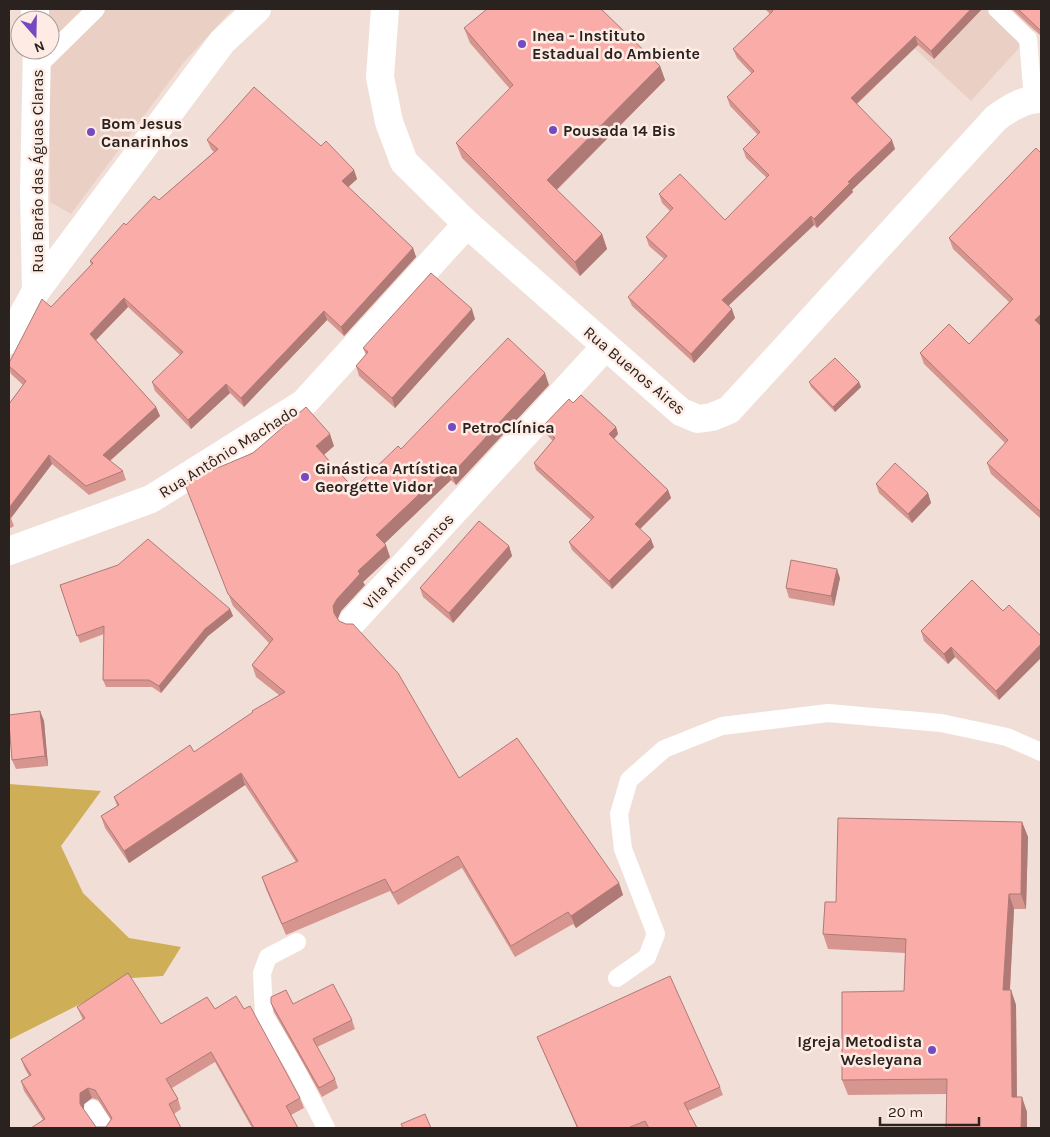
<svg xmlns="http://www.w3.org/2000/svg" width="1050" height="1137" viewBox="0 0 1050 1137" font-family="Karla,sans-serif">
<rect width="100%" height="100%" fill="#f1dfd7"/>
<g fill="#ead0c4">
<polygon points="49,9 233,9 184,62 71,214 50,202"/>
<polygon points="872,9 1041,9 1041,24 971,101"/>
</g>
<polygon fill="#ceae56" points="9,784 101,791 61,846 83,893 129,938 181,947 163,976 132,978 9,1040"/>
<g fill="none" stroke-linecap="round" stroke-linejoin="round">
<g stroke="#fff" stroke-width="18">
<polyline points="997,9 1028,39 1033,99"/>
<polyline points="38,66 96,9"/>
<polyline points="297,942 268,957 262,973 264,1015 294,1065 326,1128"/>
<polyline points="617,978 647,957 656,934 623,849 619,814 629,780 664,749 722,726 828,713 941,723 1007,737 1041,752"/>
<polyline points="93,1109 105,1128"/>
</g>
<g stroke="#fff" stroke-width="28">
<polyline points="35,9 35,20"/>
<path d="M385 9 380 77 389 122 404 162 467 224 681 412 698 419 712 417 729 410 996 118C1010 108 1024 99 1041 99"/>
<polyline points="36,291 34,190 37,50"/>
<polyline points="9,340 36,291 222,42 257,9"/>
<polyline points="9,551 151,499 304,403 467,224"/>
<polyline points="353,621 605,347"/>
</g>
</g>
<g fill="#d79590" fill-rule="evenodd">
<polygon points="765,9 982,9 934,59 918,45 857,104 895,149 852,190 853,192 817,228 814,225 729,305 735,318 694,363 632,306 628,297 664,259 649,246 646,237 670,211 662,203 659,194 725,220 767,178 746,158 743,149 758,135 730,106 727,97 752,74 737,58 733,49 770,14"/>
<polygon points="1012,9 1041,9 1041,36"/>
<polygon points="464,28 660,66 665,80 557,190 602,234 607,249 580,276 462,158 456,143 510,89 470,43"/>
<polygon points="207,140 321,146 354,170 357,179 348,187 413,248 416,257 344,336 327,320 244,407 230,393 191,429 155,391 152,382 180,355 128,307 96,340 156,407 160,416 110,461 123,471 126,480 89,495 52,464 11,518 14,526 9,529 9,404 23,385 11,374 9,368 9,363 51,307 91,265 90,261 126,225 159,200 214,152 211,149"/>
<polygon points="1041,153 1041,519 991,474 987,463 1005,443 924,364 920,353 969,344 1009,302 953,249 949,238"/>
<polygon points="475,319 395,408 359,376 356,366 366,355 363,348"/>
<polygon points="809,382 859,382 861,387 835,412 811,387"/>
<polygon points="549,385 456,485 451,480 384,543 390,557 363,582 365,585 341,611 338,618 338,620 459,778 619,883 623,895 576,928 573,924 515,957 462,868 398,905 390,891 286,935 266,889 262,877 296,862 245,785 129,863 105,828 101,816 117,806 114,797 194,752 279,695 256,677 252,665 269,643 233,606 184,482 334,446 324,455 354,489 401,449"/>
<polygon points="573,403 616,427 618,434 614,439 668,490 671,498 640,529 654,547 612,589 572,550 569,542 591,520 536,470 534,463 553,441 546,434 543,426"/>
<polygon points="876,484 928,493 931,503 912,523 879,493"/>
<polygon points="509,546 512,556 453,623 423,597 420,588"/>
<polygon points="840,578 834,606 789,598 786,588"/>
<polygon points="60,585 230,609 233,616 208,636 161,693 152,687 106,687 103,680 104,634 80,643"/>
<polygon points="1003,611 999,700 955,657 948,664 924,641 921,631"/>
<polygon points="40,711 44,721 48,766 16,769 12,760"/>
<polygon points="1022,822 1028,837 1026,909 1014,909 1010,990 1011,990 1016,1005 1017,1097 1027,1112 1027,1128 946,1128 947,1094 848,1095 842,1080 904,991 905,953 828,949 823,934 836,902"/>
<polygon points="271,1003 293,1004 352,1020 355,1029 317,1047 335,1079 338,1088 322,1097 274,1012"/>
<path d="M77 1007 161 1024 215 1009 300 1098 304 1108 291 1115 298 1128H252L215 1062 172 1088 178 1099 181 1109 174 1114 181 1128H31L43 1120 24 1091 21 1081 29 1076 25 1069 21 1059 83 1020ZM92 1098 98 1100 111 1120 106 1127H96L84 1110V1104Z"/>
<polygon points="537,1037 720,1087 723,1095 688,1111 697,1128 577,1128"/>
</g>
<g fill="#af7976">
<polygon points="971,9 982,9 934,59 931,51"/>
<polygon points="915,36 918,45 854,106 851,98"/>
<polygon points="660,66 665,80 552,194 547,180"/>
<polygon points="892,140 895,149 852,190 853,192 817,228 814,219 848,182"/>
<polygon points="354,170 357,179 345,190 342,181"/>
<polygon points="811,216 814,225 725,309 722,300"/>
<polygon points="602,234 607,249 580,276 575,262"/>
<polygon points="413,248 416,257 344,336 341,327"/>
<polygon points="124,298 128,307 93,343 90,334"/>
<polygon points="472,309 475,319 395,408 392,398"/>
<polygon points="732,309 735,318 694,363 691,354"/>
<polygon points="324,311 327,320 244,407 241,398"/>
<polygon points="1041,314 1041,329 1035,320"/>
<polygon points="545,373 549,385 456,485 452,474"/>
<polygon points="859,382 861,387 835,412 833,407"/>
<polygon points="226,384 230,393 191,429 188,420"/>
<polygon points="156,407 160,416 106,464 103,455"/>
<polygon points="616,427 618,434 612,441 609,434"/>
<polygon points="330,434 334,446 320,458 316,446"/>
<polygon points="49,455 52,464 11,518 9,517 9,508"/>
<polygon points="447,468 451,480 381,547 376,535"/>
<polygon points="668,490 671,498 638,531 635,524"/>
<polygon points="928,493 931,503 912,523 908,514"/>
<polygon points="651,539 654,547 612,589 609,581"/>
<polygon points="386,545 390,557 363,582 365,585 341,611 338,618 338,625 334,613 333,606 337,599 358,571"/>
<polygon points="509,546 512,556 453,623 449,613"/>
<polygon points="837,569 840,578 834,606 831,596"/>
<polygon points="230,609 233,616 208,636 161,693 159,686 205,629"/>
<polygon points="1041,644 1041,658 999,700 996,691"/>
<polygon points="951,647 955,657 948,664 944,654"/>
<polygon points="40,711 44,721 48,766 45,756"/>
<polygon points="241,773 245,785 129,863 124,851"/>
<polygon points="1022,822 1028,837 1026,909 1021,894"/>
<polygon points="619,883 623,895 576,928 571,916"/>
<polygon points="1009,894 1014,909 1009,1005 1003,990"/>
<polygon points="1011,990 1016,1005 1017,1112 1012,1097"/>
<polygon points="88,1088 92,1098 84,1104 84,1115 80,1104 80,1093"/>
<polygon points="1022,1097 1027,1112 1027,1128 1021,1128"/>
</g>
<g fill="#faada8" stroke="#af7976" fill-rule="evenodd">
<polygon points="487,9 601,9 660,66 547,180 602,234 575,262 456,143 513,85 464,28"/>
<polygon points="771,9 971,9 931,51 915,36 851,98 892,140 848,182 850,183 814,219 811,216 722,300 732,309 691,354 628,297 667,256 646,237 673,208 659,194 680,174 725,220 769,175 743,149 760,132 727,97 754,71 733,49 773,11"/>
<polygon points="1018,9 1041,9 1041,31"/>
<polygon points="254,87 321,146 326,141 354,170 342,181 413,248 341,327 324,311 241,398 226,384 188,420 152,382 183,352 124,298 90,334 156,407 103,455 123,471 86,486 49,455 9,508 9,404 26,381 9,366 9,363 42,299 51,307 93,263 90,261 124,223 126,225 154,196 159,200 218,149 207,140"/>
<polygon points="1036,148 1041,153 1041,314 1035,320 1041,326 1041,512 987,463 1008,440 920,353 949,324 969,344 1013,299 949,238"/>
<polygon points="431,273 472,309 392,398 356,366 368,352 363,348"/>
<polygon points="508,338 545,373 452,474 447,468 376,535 386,545 358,571 360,574 337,599 333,606 334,613 339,621 346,624 353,624 398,673 459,778 517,738 619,883 571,916 568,912 511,946 458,856 393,893 385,879 282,924 262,877 298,861 241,773 124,851 101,816 119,805 114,797 190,745 194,752 253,712 252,711 285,692 252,665 273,639 228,594 184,482 253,453 306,407 330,434 316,446 354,489 398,446 401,449"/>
<polygon points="835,358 859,382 833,407 809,382"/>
<polygon points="581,395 616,427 609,434 668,490 635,524 651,539 609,581 569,542 594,517 534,463 555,438 543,426 569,399 573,403"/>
<polygon points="895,463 928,493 908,514 876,484"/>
<polygon points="479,521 509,546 449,613 420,588"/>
<polygon points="148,539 230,609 205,629 159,686 149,680 103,680 104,626 77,636 60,585 118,565"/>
<polygon points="791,560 837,569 831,596 786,588"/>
<polygon points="972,580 1003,611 1009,605 1041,636 1041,644 996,691 951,647 944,654 921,631"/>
<polygon points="40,711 45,756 12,760 9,723 9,715"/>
<polygon points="838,818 1022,822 1021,894 1009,894 1003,990 1011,990 1012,1097 1022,1097 1021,1128 946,1128 947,1079 842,1080 842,992 904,991 906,939 823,934 825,902 836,902"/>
<path d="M128 973 161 1024 207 997 215 1009 236 996 244 1009 250 1006 300 1098 286 1106 298 1128H254L211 1052 166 1079 178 1099 169 1104 181 1128H31L45 1119 21 1081 31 1075 21 1059 85 1018 77 1007ZM88 1088 95 1090 112 1118 106 1127H96L80 1104V1093Z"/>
<polygon points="670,976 720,1087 684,1103 697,1128 649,1128 645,1121 628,1128 578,1128 537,1037"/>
<polygon points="333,984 352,1020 313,1039 335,1079 319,1088 271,1003 271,997 286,990 293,1004"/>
<polygon points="425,1114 431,1128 403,1128 401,1124"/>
</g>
<g fill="#7649c2" stroke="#feece4" stroke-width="2">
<circle cx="522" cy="44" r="5"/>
<circle cx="553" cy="130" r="5"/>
<circle cx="91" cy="132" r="5"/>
<circle cx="452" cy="427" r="5"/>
<circle cx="305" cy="477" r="5"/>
<circle cx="932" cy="1050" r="5"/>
</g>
<g text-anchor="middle" stroke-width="5" stroke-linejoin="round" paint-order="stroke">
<g font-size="16" font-weight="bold" fill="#29221f" stroke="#feece4" text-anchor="start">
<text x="532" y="41">Inea - Instituto<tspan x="532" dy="18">Estadual do Ambiente</tspan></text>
<text x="101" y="129">Bom Jesus<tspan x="101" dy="18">Canarinhos</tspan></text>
<text x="563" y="136">Pousada 14 Bis</text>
<text x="462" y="433">PetroClínica</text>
<text x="315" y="474">Ginástica Artística<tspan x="315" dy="18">Georgette Vidor</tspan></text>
<text x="922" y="1047" text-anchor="end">Igreja Metodista<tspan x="922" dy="18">Wesleyana</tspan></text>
</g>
<g font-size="16" fill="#29221f" stroke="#feece4">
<text transform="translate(37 171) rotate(-90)" y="6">Rua Barão das Águas Claras</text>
<text transform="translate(635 370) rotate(40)" y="6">Rua Buenos Aires</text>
<text transform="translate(228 451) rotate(-32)" y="6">Rua Antônio Machado</text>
<text transform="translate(408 561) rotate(-47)" y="6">Vila Arino Santos</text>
</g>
</g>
<rect width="1050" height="1137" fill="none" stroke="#29221f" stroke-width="20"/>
<g transform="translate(35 35) rotate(160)"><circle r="24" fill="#feece4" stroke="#a99b95"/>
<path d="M0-4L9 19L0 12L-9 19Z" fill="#7649c2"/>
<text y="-8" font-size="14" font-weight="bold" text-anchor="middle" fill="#29221f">N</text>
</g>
<path d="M880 1117v8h99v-8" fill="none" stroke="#29221f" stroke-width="2.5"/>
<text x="888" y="1117" font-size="15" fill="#29221f" stroke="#feece4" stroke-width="4" paint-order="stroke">20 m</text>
</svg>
